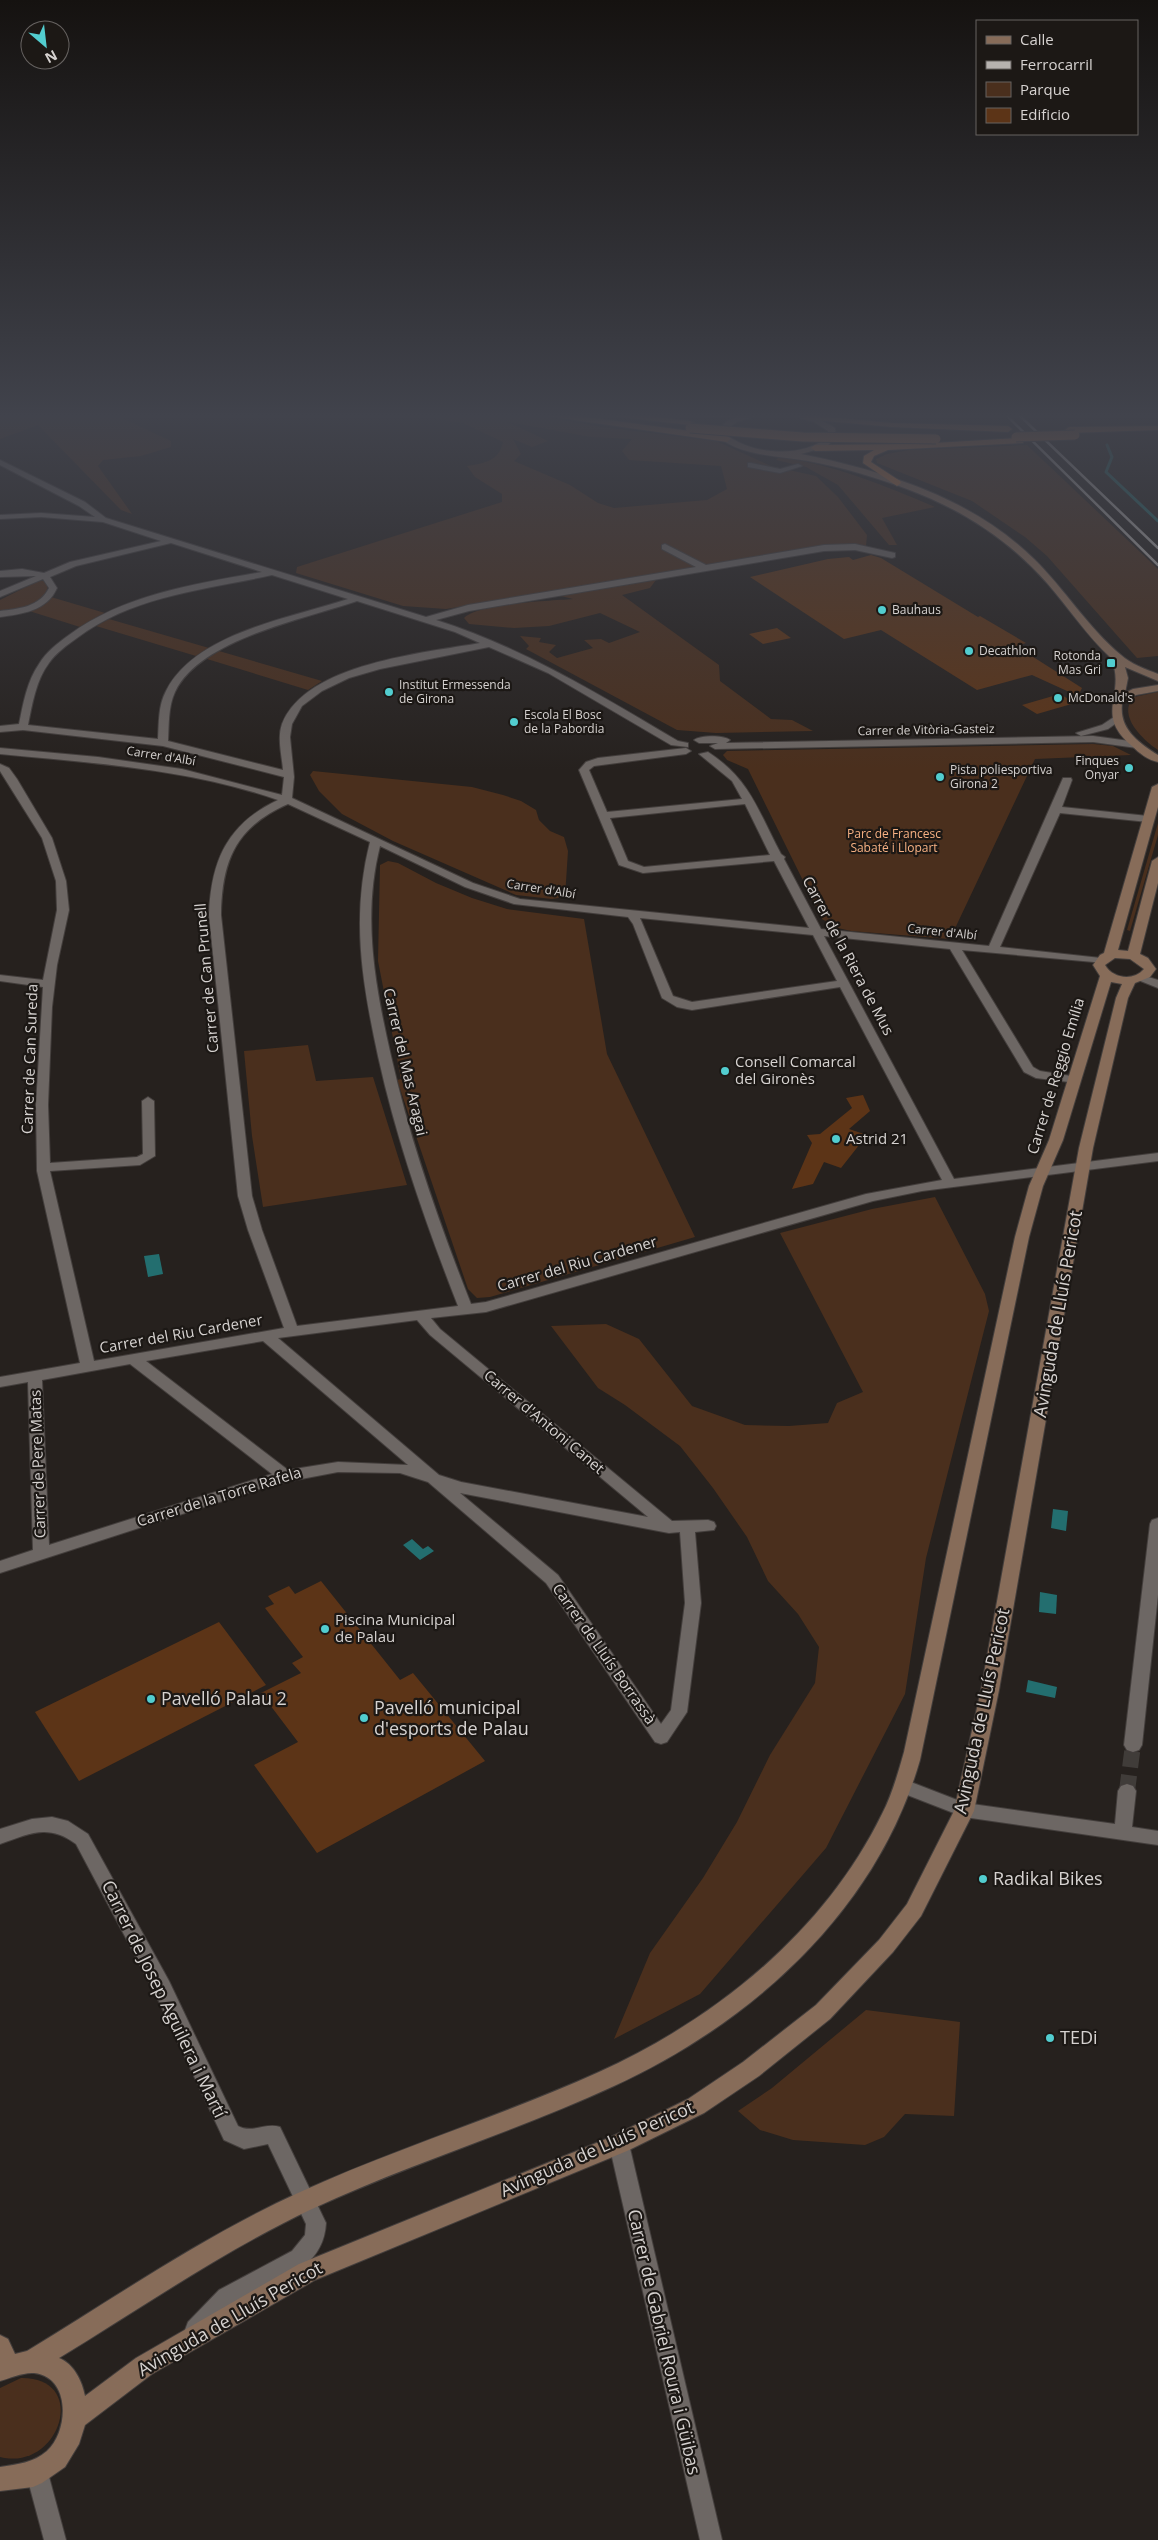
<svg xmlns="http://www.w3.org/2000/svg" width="1158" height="2540" viewBox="0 0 1158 2540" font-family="'Open Sans',sans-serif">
<rect width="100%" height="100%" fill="#26211e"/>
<g fill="#4a2f1d" fill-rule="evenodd">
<polygon points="0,414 113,414 171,441 171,447 141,456 103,460 98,466 132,514 121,510 38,425 0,439"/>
<path d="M272 414H361C330 419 303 418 272 414Z"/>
<path d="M405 414H530L601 427 716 441 771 466 816 476 838 497 867 535 866 546 835 545 446 609 403 606 296 573 297 567 502 502V494L475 477 467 466C485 463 499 461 503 442L463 423ZM508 422 591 437 632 439 622 451 629 460 721 466 727 489 707 500 614 508 598 503 570 485 514 461 521 454 513 439 532 447 548 441Z"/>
<polygon points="1027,445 1158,569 1158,656 1137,658 1047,556 1025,537 972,501 877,463 876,459 887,454 909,450"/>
<path d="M779 457C832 464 886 486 935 507L882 518 897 545H889L838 485 806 467 776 460Z"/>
<path d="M656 580 650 588 622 595 719 665 720 681 771 719 792 720 813 731 716 733 677 730 526 649 529 646 520 636 541 638 539 642 556 645 549 652 557 658 593 648 584 640 601 639 609 643 640 632 600 613 549 626 514 628 469 624 464 618C479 603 549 601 573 599L561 596Z"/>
<path d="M38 581H44L48 586C44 605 17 609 0 612V600Z"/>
<polygon points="51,597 105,613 80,627 26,610"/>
<polygon points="109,619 209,648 196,656 96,626"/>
<polygon points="219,651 322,681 308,690 207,659"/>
<path d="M1158 692V750C1144 741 1116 715 1134 697Z"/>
<polygon points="1093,744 1113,746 1131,755 1035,759 950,939 851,931 838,928 822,919 748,769 727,760 723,755 727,751"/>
<polygon points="313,771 472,787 503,795 521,801 536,810 539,820 550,831 564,837 568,851 565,897 552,899 516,895 393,841 342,814 319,791 310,775"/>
<polygon points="1158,823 1158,835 1130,931 1127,930"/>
<polygon points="388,861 398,863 436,883 472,898 507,909 584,919 607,1054 695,1237 490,1297 477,1298 468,1289 397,1080 401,1079 378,961 380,865"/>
<polygon points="308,1045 316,1081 373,1077 407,1185 263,1207 252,1136 244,1051"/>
<polygon points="935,1197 985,1294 989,1311 926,1558 905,1694 826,1848 700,1994 614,2039 650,1953 703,1878 737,1822 770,1755 815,1683 819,1647 798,1614 768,1581 747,1537 713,1488 680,1446 625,1405 598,1388 551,1326 606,1324 639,1339 692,1406 745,1425 789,1426 828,1423 837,1403 863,1392 780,1233 872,1209"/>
<polygon points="866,2010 960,2022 954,2116 905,2114 884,2137 865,2145 793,2140 760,2130 738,2111 772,2088"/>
<path d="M21 2378C90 2377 60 2472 0 2457V2388Z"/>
</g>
<g fill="#236e6f">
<polygon points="159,1254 163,1274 148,1277 144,1256"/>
<polygon points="1053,1509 1068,1511 1066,1531 1051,1528"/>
<polygon points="412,1539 423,1549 428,1546 434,1551 420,1560 403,1545"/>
<polygon points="1040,1592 1057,1595 1056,1614 1039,1612"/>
<polygon points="1028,1680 1057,1687 1055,1698 1026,1692"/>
</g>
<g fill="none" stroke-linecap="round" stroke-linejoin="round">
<polyline stroke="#236e6f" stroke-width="3" points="1107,445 1112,457 1106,472 1158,521"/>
</g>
<g fill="#5c3417">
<polygon points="871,555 881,558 978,617 980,616 1026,643 1016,646 1082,688 1078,696 1032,675 977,690 881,630 844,639 750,577 828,559 849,557 853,560"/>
<polygon points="777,628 791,638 763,644 749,634"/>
<polygon points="1060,694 1075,703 1037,714 1022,705"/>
<polygon points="863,1095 870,1111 849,1129 867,1135 841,1168 824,1162 813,1184 792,1189 812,1143 807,1135 820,1134 852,1108 846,1098"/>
<polygon points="321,1581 400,1680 413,1673 485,1761 317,1853 254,1765 298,1742 261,1693 301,1673 292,1663 303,1657 265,1608 274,1604 268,1596 289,1586 295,1594"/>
<polygon points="219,1622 266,1685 79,1781 35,1712"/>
</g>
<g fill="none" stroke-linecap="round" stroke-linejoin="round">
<polyline stroke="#403c39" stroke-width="16" stroke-dasharray="16 8" stroke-linecap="butt" points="1127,1791 1133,1745"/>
<g stroke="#433e3c" stroke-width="2">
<g id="street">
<path d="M0 460 85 502 106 518 426 617 468 605 696 567 662 549V545L665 544 706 565 824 545 855 544 895 553V557L892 558 855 550 824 551 469 611 436 620C522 647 600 695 678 741L688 743V747L671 745 548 673 489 647 380 669 349 678 322 691 302 706 292 724 290 737 294 777 292 798 473 883 520 899 809 928 774 861 643 873 619 865 579 770 586 762 598 758 686 748 691 751 686 754 594 766 589 770 607 812 742 799 732 781 699 754 708 752C750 779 758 811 781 854L785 857 784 859 821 929 989 946 1063 778H1071L1072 780 1062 807 1148 816 1153 819 1148 822 1060 813 1000 947 1101 958 1105 959V963L962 950 1033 1067 1040 1071 1077 1077 1079 1080 1077 1083 1036 1078 1024 1072 950 949 824 936 954 1179 1158 1153V1161L922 1191 873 1201 486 1312 431 1318 440 1329 672 1521 708 1520 714 1522 716 1526 714 1530 695 1532 701 1603 687 1712 667 1742 661 1744 655 1742 546 1583 428 1482 400 1473 338 1472 275 1484 0 1573V1561L33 1550 28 1382 0 1387V1377L80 1363 37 1171 36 1105 43 987 0 981V975L43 980 57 910 56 881 42 838 0 771V764L9 768 17 779 52 838 66 881 69 910 57 965 52 1007 48 1105 50 1163 137 1157 143 1154 142 1101 148 1097 154 1101 155 1156 140 1165 50 1171 94 1361 284 1328 248 1230 238 1196 209 915C211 861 227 824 278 800 189 769 93 763 0 754V748L98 757 182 769 282 795 284 777 163 746 23 730 0 732V726L19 724C23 704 27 681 39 664 46 652 58 643 69 635 125 594 195 584 262 572L171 543 76 566 50 577 57 588C47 611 22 614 0 617V611C18 609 40 607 49 588L43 579 0 597V591L36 576 0 577V571L22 569 44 573 70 562 161 541 103 522 41 517 0 519V515L41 513 95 517 79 506 0 465ZM272 575 348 599C291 618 195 633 166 691 158 706 159 723 158 739L28 725C32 705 36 680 49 663 56 653 67 645 77 638 134 595 205 590 272 575ZM357 601 455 632 480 643C425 653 306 663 282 724 277 738 282 756 283 770L168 741C169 725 168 707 175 692 200 639 305 619 357 601ZM288 804 370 842C351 917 362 982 378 1056 397 1142 426 1224 458 1306L297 1326 262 1230 252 1196 221 915C222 860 236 827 288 804ZM745 804 770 855 644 867 628 861 610 818ZM380 846 465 887 514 904 628 917 633 924 662 998 677 1007 692 1010 840 987 942 1180 866 1194 486 1302 471 1304C439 1223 410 1141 391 1056 375 986 362 917 380 846ZM640 918 813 935 837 981 692 1002 673 996ZM417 1320 430 1335 648 1517 461 1482 439 1475 278 1338ZM263 1341 408 1465 338 1462 288 1470 146 1361ZM130 1364 272 1474 49 1545 42 1380ZM460 1493 669 1533 680 1532 685 1603 671 1710 661 1724 558 1575Z"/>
<polygon points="751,463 780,469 798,464 802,466 780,473 748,467 748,463"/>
<polygon points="1114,717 1122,719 1108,729 1081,736 1076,733 1102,725"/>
<path d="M1093 736 1137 742 1142 745 1137 748 1093 742 715 749 710 746 718 743H699L694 740C701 735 723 735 730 740L726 743Z"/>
<polygon points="1142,975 1158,980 1158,988 1138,980 1136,978"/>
<polygon points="1158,1518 1158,1595 1142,1745 1139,1750 1133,1752 1127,1750 1124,1745 1150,1524 1152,1520"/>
<polygon points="903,1779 965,1803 1115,1824 1118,1791 1121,1786 1127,1784 1133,1786 1136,1791 1132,1827 1158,1831 1158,1845 964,1817 897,1791 894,1786 897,1781"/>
<path d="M52 1817 68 1821 88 1834 169 1981 238 2126C252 2134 266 2122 280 2127L326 2223C323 2275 270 2279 234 2304 220 2314 213 2334 196 2341L188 2338 185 2330 188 2322 219 2290 292 2251 305 2235 306 2224 268 2144 244 2149 224 2140 155 1993 76 1844C48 1823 29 1834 0 1844V1829L32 1819Z"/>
<polygon points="619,2135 626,2137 629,2144 722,2540 700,2540 609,2144 612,2137"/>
<polygon points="37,2462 45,2465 48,2473 66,2540 44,2540 26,2473 29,2465"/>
</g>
</g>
<g stroke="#433e3c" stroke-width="2">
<g id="secondary">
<path d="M745 414H763L737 422 727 429 728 436C755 455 802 458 828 437V431L814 422 785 414C805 414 818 417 835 428L836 438 826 447 801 454C885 471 972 498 1034 559 1064 588 1089 629 1121 655 1131 664 1145 669 1158 674V681L1125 667 1128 678 1125 693 1133 689 1158 685V691L1136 695 1122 704C1119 729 1139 743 1158 755V762C1148 760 1139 753 1132 746 1093 714 1127 694 1111 658 1087 636 1068 607 1047 583 1008 539 961 509 907 489 875 477 841 467 808 461 778 455 746 457 721 439L719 429 727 421Z"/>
<path d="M1158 784V807L1118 950 1128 951 1152 861 1158 857V883L1140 954 1148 958 1156 969 1150 977 1135 983 1128 998 1093 1148 999 1690 974 1811 921 1916 893 1952 830 2019 759 2076 704 2113 627 2151 315 2280 152 2374 85 2425 79 2444 65 2467 42 2483 33 2487 0 2491V2467C18 2464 33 2463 47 2451 69 2431 71 2377 34 2373 24 2372 10 2378 0 2381V2335L8 2339 15 2354 27 2351C116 2297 202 2237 298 2193 396 2148 500 2117 599 2072 716 2019 825 1931 882 1814 892 1795 898 1773 904 1752L1015 1237 1029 1186 1049 1140 1100 976 1093 965 1100 955 1104 953 1152 787ZM1115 958 1130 959 1144 969C1134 981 1113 979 1105 965ZM1111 982 1122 984 1116 998 1079 1148 981 1690 954 1811 907 1904 879 1940 816 2005 743 2062 688 2099 611 2137 299 2264 136 2358 85 2396C82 2381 74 2364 59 2358 143 2307 223 2251 312 2209 411 2163 515 2132 614 2086 753 2022 877 1910 920 1760L1029 1237 1043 1186 1063 1140Z"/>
</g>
</g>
<g stroke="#433e3c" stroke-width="2">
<g id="highway">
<polygon points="542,414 564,414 727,436 731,439 727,442 546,416"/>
<polygon points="607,414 633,414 690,421 694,423 690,425 611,416"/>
<polygon points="687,414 746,414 748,416 744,418 691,416"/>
<polygon points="807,415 892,423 1008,426 1012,429 1008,432 892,427 804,419 803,417"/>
<polygon points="1158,426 1158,430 1069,433 1065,430 1069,427"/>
<polygon points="1020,438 1023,439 1023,443 888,450 874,456 871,462 900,481 901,483 897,486 863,463 864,456 874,450 815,451 811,448 815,445 918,444"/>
</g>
</g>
<use href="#street" fill="#6d6764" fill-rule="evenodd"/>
<use href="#secondary" fill="#876c59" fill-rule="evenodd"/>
<use href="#highway" fill="#c47740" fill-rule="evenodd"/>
<g stroke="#b6b2af" stroke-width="2.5">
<polyline points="1005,414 1158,565"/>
<polyline points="1018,414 1158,548"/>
</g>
<g stroke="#433e3c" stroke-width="11" stroke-linecap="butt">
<g id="highway-bridge">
<polyline points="690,428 803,437 936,439"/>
<polyline points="1016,437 1075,435"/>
</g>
</g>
<use href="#highway-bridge" stroke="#c47740" stroke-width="9"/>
</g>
<linearGradient id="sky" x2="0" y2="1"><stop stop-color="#151210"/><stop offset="0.54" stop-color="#41434c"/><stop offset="1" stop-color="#41434c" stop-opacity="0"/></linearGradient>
<rect width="1158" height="770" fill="url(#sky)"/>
<g fill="#52cdcf" stroke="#1c1815" stroke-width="2">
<circle cx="882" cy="610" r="5"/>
<circle cx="969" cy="651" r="5"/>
<rect x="1106" y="658" width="10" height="10" rx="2.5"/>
<circle cx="389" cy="692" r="5"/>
<circle cx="1058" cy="698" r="5"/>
<circle cx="514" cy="722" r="5"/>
<circle cx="1129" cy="768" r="5"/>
<circle cx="940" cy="777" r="5"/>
<circle cx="725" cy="1071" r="5"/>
<circle cx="836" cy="1139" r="5"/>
<circle cx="325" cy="1629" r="5"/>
<circle cx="151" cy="1699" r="5"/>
<circle cx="364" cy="1718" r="5"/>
<circle cx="983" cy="1879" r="5"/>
<circle cx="1050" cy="2038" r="5"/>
</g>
<g text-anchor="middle" stroke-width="4.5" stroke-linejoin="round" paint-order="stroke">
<g font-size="12" fill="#d6d2d0" stroke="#1c1815" text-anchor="start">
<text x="892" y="614">Bauhaus</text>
<text x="979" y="655">Decathlon</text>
<text x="1101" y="660" text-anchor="end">Rotonda<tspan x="1101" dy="14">Mas Gri</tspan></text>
<text x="399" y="689">Institut Ermessenda<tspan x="399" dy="14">de Girona</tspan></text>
<text x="1068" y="702">McDonald's</text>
<text x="524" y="719">Escola El Bosc<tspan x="524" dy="14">de la Pabordia</tspan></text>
<text x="1119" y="765" text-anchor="end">Finques<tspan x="1119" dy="14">Onyar</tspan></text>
<text x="950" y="774">Pista poliesportiva<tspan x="950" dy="14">Girona 2</tspan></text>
</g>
<g font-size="12" fill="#d6d2d0" stroke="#1c1815">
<text transform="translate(926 730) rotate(-1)" y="4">Carrer de Vitòria-Gasteiz</text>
<text transform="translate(161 756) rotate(9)" y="4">Carrer d'Albí</text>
<text transform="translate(541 889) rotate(9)" y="4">Carrer d'Albí</text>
<text transform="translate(942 932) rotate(6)" y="4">Carrer d'Albí</text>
</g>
<g font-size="12" fill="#f7b183" stroke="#1c1815">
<text x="894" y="838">Parc de Francesc<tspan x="894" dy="14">Sabaté i Llopart</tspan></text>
</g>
<g font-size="15" fill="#d6d2d0" stroke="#1c1815">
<text transform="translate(848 956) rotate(62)" y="5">Carrer de la Riera de Mus</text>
<text transform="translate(207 978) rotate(-95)" y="5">Carrer de Can Prunell</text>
<text transform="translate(30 1059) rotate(-88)" y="5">Carrer de Can Sureda</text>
<text transform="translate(405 1062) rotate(77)" y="5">Carrer del Mas Aragai</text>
<text transform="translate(1056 1076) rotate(-73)" y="5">Carrer de Reggio Emília</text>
<text transform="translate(577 1264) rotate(-16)" y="5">Carrer del Riu Cardener</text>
<text transform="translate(181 1334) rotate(-10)" y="5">Carrer del Riu Cardener</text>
<text transform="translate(544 1422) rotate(40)" y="5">Carrer d'Antoni Canet</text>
<text transform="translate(38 1464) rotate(-92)" y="5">Carrer de Pere Matas</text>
<text transform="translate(219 1497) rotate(-17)" y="5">Carrer de la Torre Rafela</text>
<text transform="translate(604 1654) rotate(55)" y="5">Carrer de Lluís Borrassà</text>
</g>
<g font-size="15" fill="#d6d2d0" stroke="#1c1815" text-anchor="start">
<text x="735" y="1067">Consell Comarcal<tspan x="735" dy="17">del Gironès</tspan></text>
<text x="846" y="1144">Astrid 21</text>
<text x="335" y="1625">Piscina Municipal<tspan x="335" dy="17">de Palau</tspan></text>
</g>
<g font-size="18" fill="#d6d2d0" stroke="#1c1815">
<text transform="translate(1058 1314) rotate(-80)" y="6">Avinguda de Lluís Pericot</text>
<text transform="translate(982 1711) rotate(-78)" y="6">Avinguda de Lluís Pericot</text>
<text transform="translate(164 1999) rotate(64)" y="6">Carrer de Josep Aguilera i Martí</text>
<text transform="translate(597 2149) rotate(-24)" y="6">Avinguda de Lluís Pericot</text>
<text transform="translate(230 2319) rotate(-30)" y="6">Avinguda de Lluís Pericot</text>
<text transform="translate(664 2342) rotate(77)" y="6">Carrer de Gabriel Roura i Güibas</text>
</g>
<g font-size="18" fill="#d6d2d0" stroke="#1c1815" text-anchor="start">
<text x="161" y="1705">Pavelló Palau 2</text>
<text x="374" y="1714">Pavelló municipal<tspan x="374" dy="21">d'esports de Palau</tspan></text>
<text x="993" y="1885">Radikal Bikes</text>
<text x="1060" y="2044">TEDi</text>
</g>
</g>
<rect x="976" y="20" width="162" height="115" fill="#1c1815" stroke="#666260"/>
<rect x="986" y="36" width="25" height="8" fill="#876c59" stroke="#666260"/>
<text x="1020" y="45" font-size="15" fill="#d6d2d0">Calle</text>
<rect x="986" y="61" width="25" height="8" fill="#b6b2af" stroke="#666260"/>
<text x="1020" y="70" font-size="15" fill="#d6d2d0">Ferrocarril</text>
<rect x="986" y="82" width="25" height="15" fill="#4a2f1d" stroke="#666260"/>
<text x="1020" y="95" font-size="15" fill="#d6d2d0">Parque</text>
<rect x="986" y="108" width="25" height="15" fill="#5c3417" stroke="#666260"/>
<text x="1020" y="120" font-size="15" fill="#d6d2d0">Edificio</text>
<g transform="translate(45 45) rotate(152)"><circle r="24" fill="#1c1815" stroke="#666260"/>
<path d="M0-4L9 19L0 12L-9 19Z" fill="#52cdcf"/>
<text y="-8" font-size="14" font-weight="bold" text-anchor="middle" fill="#d6d2d0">N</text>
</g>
</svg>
